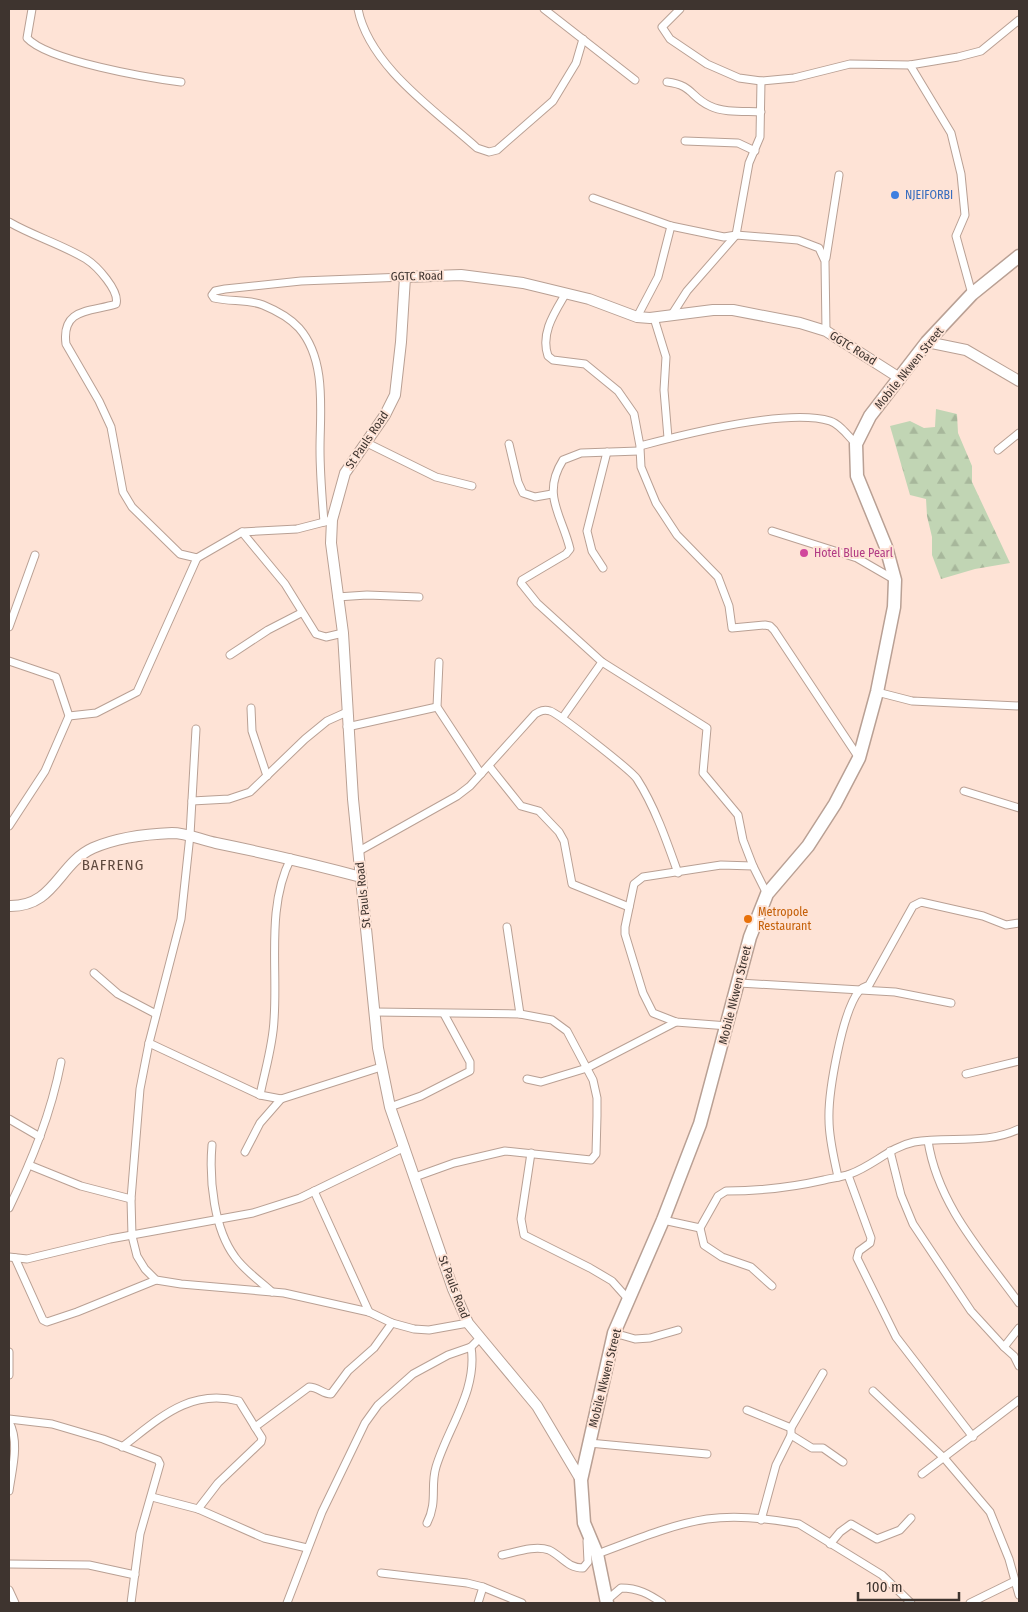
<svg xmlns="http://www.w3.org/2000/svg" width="1028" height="1612" viewBox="0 0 1028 1612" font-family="'Fira Sans Condensed',sans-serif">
<defs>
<pattern id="forest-firs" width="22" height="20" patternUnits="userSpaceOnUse" patternTransform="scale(1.25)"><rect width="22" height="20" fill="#c1d5b4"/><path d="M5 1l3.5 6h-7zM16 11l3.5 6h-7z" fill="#a7b79b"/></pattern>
</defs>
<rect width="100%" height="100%" fill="#fee3d6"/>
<polygon fill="url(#forest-firs)" points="936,409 957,414 958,433 972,466 972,482 1010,563 975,569 941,579 932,555 932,537 927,516 926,499 910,495 890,426 910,421 924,428 935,427"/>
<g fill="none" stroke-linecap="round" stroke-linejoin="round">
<g stroke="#b9a094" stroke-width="9">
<g id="street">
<path d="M32 9 27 38C48 61 149 78 181 82"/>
<path d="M358 9C369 66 436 111 477 148L489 152 497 150 553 101 576 63 583 39"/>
<polyline points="544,9 635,80"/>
<polyline points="680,9 662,27 670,39 707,64 739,78 761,81 794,78 850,64 910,65 958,57 981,51 1019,20"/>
<polyline points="910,65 951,133 961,174 965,215 956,236 972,294"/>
<path d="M667 82C693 85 690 97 710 106 724 113 746 111 761 112"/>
<polyline points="685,141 738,143 755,151"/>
<polyline points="593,198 671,226 724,237 736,235 798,240 819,248 825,261 826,331"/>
<path d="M9 222C33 236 61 244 86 259 97 266 120 291 116 304 92 312 61 307 66 344L99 401 111 427 123 492 132 507 180 554 197 558 242 532 297 529 332 520"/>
<polyline points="826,258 839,175"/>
<path d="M566 293C555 312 540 333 548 356L553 360 585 364 618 391 634 414 640 446C685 434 788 408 830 421 840 424 849 437 856 444"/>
<polyline points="671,316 687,291 736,235 749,163 760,137 761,81"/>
<polyline points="637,317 658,277 671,226"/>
<polyline points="654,318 666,357 664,390 668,438"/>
<polyline points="367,443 436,477 472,486"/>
<polyline points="509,444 518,482 523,493 535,497 552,494"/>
<polyline points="640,448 641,467 656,503 677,535 718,577 729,606 732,628 765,625 770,626 774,630 859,758"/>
<polyline points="998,450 1019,433"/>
<path d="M639 451 581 453 563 460C541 495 562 515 570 549L566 554 522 580 521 583 537 603 602 662 707 728 703 773 738 815 743 840 753 866"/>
<path d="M324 522C322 498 320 474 320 449 320 411 327 360 299 328 290 318 275 310 263 305 248 299 230 302 214 298L212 295 215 291 225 289 301 281 405 277"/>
<polyline points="772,531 857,558 895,580"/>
<polyline points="242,532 285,584 316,634 326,637 343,633"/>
<polyline points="603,568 592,551 587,531 607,452"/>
<polyline points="337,597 367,595 419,597"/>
<polyline points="9,627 35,555"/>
<polyline points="230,655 268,630 301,613"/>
<polyline points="9,661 56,677 69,716 45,771 9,826"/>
<polyline points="439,662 437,707 481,774"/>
<polyline points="877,692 912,701 1019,706"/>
<polyline points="251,708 252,731 267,776"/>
<polyline points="69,716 96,713 137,692 197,558"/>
<polyline points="563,717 602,662"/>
<polyline points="347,727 437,707"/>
<polyline points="196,729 190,835 181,919 149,1043 140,1089 131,1199 132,1236 137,1256 145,1269 156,1280 181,1284 284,1293 369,1312 392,1323 414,1329 429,1330 468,1323"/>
<polyline points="489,766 521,806 539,811 559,832 564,841 572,884 629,907"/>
<polyline points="964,791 1019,808"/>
<polyline points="192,801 229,799 250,792 305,739 327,721 347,712"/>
<path d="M359 851 457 796 470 786 535 714C540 711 544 709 550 711 558 713 632 771 637 779 655 807 667 842 678 873"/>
<polyline points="507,927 520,1014"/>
<polyline points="94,973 118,994 156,1014"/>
<polyline points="739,983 895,992 951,1003"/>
<polyline points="375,1012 520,1014 552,1020 567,1031 593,1080 597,1098 597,1116 596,1154 591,1160 505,1151 454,1163 415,1177"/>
<polyline points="728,1026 676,1022 653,1013 643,993 625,934 625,927 634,884 643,877 721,865 753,866 767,894"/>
<polyline points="149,1043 260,1095 281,1099 381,1067"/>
<polyline points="966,1074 1019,1061"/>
<polyline points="527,1079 541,1082 587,1068 676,1022"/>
<path d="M260 1095C265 1070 273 1045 274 1020 278 967 266 907 291 858"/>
<polyline points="390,1107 421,1096 470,1071 470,1062 444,1014"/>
<polyline points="9,1119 40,1137"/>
<path d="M928 1141C938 1205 982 1252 1019 1303"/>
<path d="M212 1145C209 1180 214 1229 235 1257 245 1271 260 1281 272 1292"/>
<polyline points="890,1151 901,1195 913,1224 971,1311 1004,1347"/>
<polyline points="245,1152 260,1123 281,1099"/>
<polyline points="531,1153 521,1219 524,1235 590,1268 612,1281 629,1300"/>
<polyline points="29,1165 81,1186 131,1199"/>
<polyline points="848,1175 871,1238 870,1243 859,1251 857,1258 896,1337 973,1437"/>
<path d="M838 1177C834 1158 829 1139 829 1120 828 1093 842 1012 859 991 861 989 866 986 869 985L913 906 921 902 983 916 1006 925 1019 923"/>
<polyline points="314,1191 369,1312"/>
<path d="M9 1208C32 1160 51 1114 61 1062"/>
<polyline points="663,1220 700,1228"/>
<polyline points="9,1257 27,1259 110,1239 253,1213 300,1198 405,1147"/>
<polyline points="15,1258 43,1320 47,1322 77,1312 156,1280"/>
<path d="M772 1286 751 1267 722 1257 704 1245 700 1228 718 1196 726 1191C761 1191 789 1188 824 1180 832 1178 842 1177 850 1174 873 1166 890 1147 914 1142 949 1136 986 1145 1019 1129"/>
<polyline points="1019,1328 1004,1347 1014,1356 1019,1366"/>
<polyline points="614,1333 635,1339 650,1338 678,1330"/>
<polyline points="9,1352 9,1375"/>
<polyline points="873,1391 945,1459 990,1512 1009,1559 1019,1595"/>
<polyline points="747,1410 791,1428"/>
<polyline points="9,1419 52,1424 103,1439 158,1460 160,1464 140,1534 131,1603"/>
<path d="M9 1422C20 1442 12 1469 9 1491"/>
<polyline points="791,1435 812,1448 823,1448 843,1462"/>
<polyline points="589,1443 707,1454"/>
<path d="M122 1447C159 1419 189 1388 239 1401L255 1427"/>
<polyline points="922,1474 1019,1400"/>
<polyline points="152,1497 198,1509 264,1538 307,1548"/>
<path d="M198 1509 218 1483 261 1442 262 1438 255 1427 309 1387C318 1387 323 1394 331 1394L348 1371 374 1348 392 1323"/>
<polyline points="761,1520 776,1465 791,1435 791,1428 823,1373"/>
<path d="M427 1523C438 1501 430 1487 436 1467 448 1427 478 1390 471 1347"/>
<polyline points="830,1544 840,1532 851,1524 877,1539 900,1530 911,1518"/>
<path d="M597 1554C633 1541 669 1525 707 1519 735 1515 772 1519 799 1524L882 1575 911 1603"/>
<path d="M502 1555C516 1552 535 1545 549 1550 562 1556 567 1568 583 1568L588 1562 587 1541"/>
<polyline points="9,1564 89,1565 135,1575"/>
<polyline points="381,1573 467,1583 483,1587 522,1603"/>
<polyline points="9,1590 15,1603"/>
<path d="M607 1600 621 1588C638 1588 649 1594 662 1603"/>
<polyline points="287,1603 322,1512 365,1423 378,1405 413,1374 448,1355 471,1347 480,1338"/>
<polyline points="478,1603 483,1587"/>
<polyline points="970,1603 1015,1581"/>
</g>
</g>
<g stroke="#b9a094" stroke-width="12">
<g id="secondary">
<polyline points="927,342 966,350 1019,381"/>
<path d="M9 906C55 907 58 864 93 848 116 838 147 834 172 833 187 833 201 840 216 843 265 853 313 864 361 877"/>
<polyline points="581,1480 537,1406 468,1323 453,1289 390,1107 378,1048 353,799 343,633 331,543 332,520 345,473 385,415 395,395 401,342 405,277 461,275 523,283 589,299 637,317 650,318 713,310 733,310 800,323 826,331 898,377"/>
</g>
</g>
<g stroke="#b9a094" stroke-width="15">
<polyline id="highway" points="607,1603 597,1554 584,1523 581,1480 614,1333 663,1220 700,1124 750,937 767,894 808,846 835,804 859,758 877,692 894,607 895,580 886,547 857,476 856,444 870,416 927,342 972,294 1019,256"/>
</g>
<use href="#street" stroke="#fff" stroke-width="7"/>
<use href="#secondary" stroke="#fff" stroke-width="10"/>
<use href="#highway" stroke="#fff" stroke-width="12"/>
</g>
<circle fill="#3f7fe0" stroke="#fee3d6" stroke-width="2" cx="895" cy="195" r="5"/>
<circle fill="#d1479c" stroke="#fee3d6" stroke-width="2" cx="804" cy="553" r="5"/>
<circle fill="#e8710a" stroke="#fee3d6" stroke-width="2" cx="748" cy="919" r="5"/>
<g text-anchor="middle" stroke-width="4" stroke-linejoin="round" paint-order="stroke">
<g font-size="12" fill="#366cbe" stroke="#fee3d6" text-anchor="start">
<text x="905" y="199">NJEIFORBI</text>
</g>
<g font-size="12" fill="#3e342f" stroke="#fee3d6">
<text transform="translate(417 276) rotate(-1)" y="4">GGTC Road</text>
<text transform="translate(853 348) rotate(32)" y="4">GGTC Road</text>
<text transform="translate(909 368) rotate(-51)" y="4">Mobile Nkwen Street</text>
<text transform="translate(367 440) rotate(-56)" y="4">St Pauls Road</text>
<text transform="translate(363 895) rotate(-96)" y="4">St Pauls Road</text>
<text transform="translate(735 995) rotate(-76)" y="4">Mobile Nkwen Street</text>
<text transform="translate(454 1287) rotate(69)" y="4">St Pauls Road</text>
<text transform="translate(605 1378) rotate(-76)" y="4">Mobile Nkwen Street</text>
</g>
<g font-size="12" fill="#b23c85" stroke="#fee3d6" text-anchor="start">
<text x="814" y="557">Hotel Blue Pearl</text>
</g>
<g font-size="12" fill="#c56008" stroke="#fee3d6" text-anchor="start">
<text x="758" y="916">Metropole<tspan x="758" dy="14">Restaurant</tspan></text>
</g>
<g font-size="15" letter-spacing="1" fill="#5f493e" stroke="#fee3d6">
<text x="113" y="870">BAFRENG</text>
</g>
</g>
<rect width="1028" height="1612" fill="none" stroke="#3e342f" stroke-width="20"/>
<path d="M858 1592v8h101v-8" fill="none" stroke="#3e342f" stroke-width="2.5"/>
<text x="866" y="1592" font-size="15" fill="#3e342f" stroke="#fee3d6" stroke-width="4" paint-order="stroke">100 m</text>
</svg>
